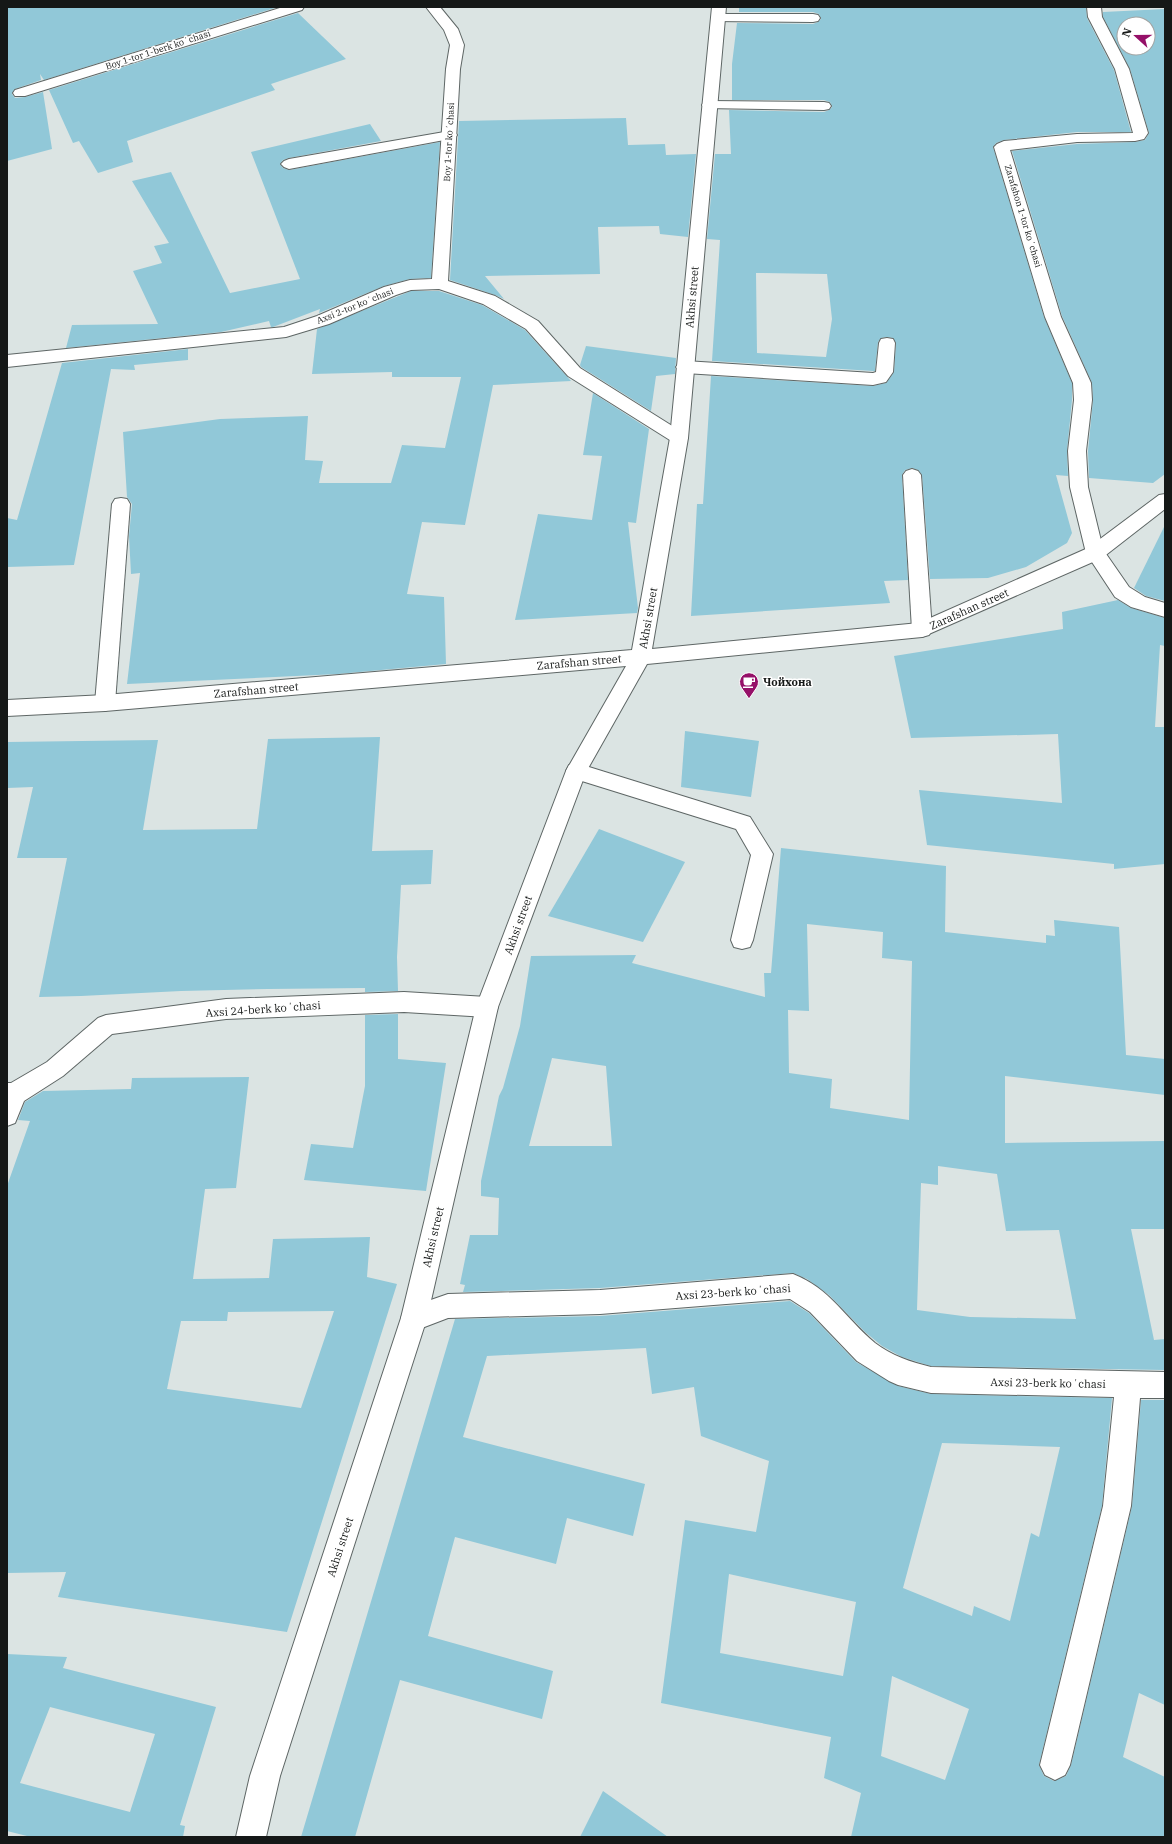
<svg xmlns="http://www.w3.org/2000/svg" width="1172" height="1844" viewBox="0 0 1172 1844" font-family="'IBM Plex Serif',serif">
<rect width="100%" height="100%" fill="#dbe4e3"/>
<g fill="#91c8d8" fill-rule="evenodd">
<polygon points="7,7 278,7 44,80 40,74 41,80 15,89 12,94 15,98 25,97 43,92 52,149 7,161"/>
<path d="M739 7H1086L1087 18 1114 70 1131 132H1077L1004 140 996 143 993 147 1044 317 1072 383V400L1067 451 1068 476 1056 475 1072 533 1067 543 1026 567 988 578 930 579 922 475 918 470 912 468 905 470 902 475 908 580 884 581 890 603 691 616 697 504H703L711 376 873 386 886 383 894 372 896 343 893 338 887 337 881 338 878 342 875 371H873L712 361 720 240 707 239 715 154H731L729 110 824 112 829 110 832 107 830 102 824 100H732V64L737 23 813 24 818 22 821 19 819 14 813 12H739ZM756 273 827 274 832 319 826 357 757 353Z"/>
<path d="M1165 9V474L1153 483 1089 478 1088 451 1093 400 1092 383 1062 316 1012 151 1077 144 1135 142 1145 140 1149 133 1130 69 1103 17V12ZM1124 24H1148V48H1124Z"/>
<polygon points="298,13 346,59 271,84 275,90 127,141 133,162 98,173 79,141 73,143 49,90"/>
<polygon points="626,118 628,145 665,144 666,155 696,154 688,237 660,234 659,226 598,227 600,274 485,276 504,299 495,295 450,280 459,121"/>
<polygon points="370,124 381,141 289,158 283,160 280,164 283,168 289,170 440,142 431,278 410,279 384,286 319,313 320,309 273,327 271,327 269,321 221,332 66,348 72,325 158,324 133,271 162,263 154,246 169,243 132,181 171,172 230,293 300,279 251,152"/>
<polygon points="411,291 439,291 482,305 525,330 571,381 493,385 465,525 422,522 407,594 444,597 446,664 338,674 127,684 140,573 131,574 129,536 132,504 127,497 123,432 220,419 308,416 305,460 323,461 319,483 391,483 402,445 445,448 461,377 392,377 392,372 312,374 317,329"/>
<polygon points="586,346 676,358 675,374 656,376 651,411 581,367 580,365"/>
<polygon points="188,349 188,360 134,365 135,370 111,369 74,565 7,567 7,518 17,520 62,363"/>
<polygon points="593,393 649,429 636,523 628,522 638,608 637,613 515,620 538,514 592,520 602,456 583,455"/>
<polygon points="1165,525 1165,601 1146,596 1134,588"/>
<polygon points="1118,600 1131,608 1165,618 1165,646 1160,645 1155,727 1165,727 1165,864 1114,869 1114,864 927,845 919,790 1062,803 1058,734 911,738 894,656 1063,629 1062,612"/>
<polygon points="685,731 759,741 751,797 681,787"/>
<polygon points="380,737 372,851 433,850 431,884 401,885 397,957 398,991 365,992 365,988 268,989 181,991 81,996 39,997 67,858 17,858 33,787 7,788 7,742 158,740 143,830 257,829 268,739"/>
<polygon points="599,829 685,862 643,942 548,916"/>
<path d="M781 848 946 866 945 932 1046 943V935L1055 936 1054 920 1119 927 1126 1055 1165 1059V1095L1005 1076V1143L1165 1141V1229H1131L1154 1340 1165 1339V1370L931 1366 924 1364 902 1357 882 1346 865 1332 829 1295 807 1279 793 1273 600 1288 463 1292 465 1285 460 1284 470 1235H498L499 1198 481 1196V1181L499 1096 503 1088 520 1026 531 956 636 955 632 963 765 997 764 973H771ZM807 924 883 932 882 958 912 961 909 1120 830 1108 832 1079 789 1073 788 1010 809 1011ZM552 1058 606 1066 612 1146H529ZM938 1166 997 1174 1006 1231 1059 1230 1076 1319 970 1317 917 1310 921 1183 938 1185Z"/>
<polygon points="398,1014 398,1059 446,1063 426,1191 304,1180 311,1144 353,1148 365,1086 365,1015"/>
<path d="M249 1077 236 1188 205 1189 193 1279 269 1278 273 1239 370 1237 367 1277 397 1284 287 1632 58 1597 66 1572 7 1573V1186L30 1121 18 1120 25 1102 43 1091 131 1089 132 1078ZM334 1311 301 1408 167 1389 181 1321H227L228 1312Z"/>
<path d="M790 1301 809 1313 856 1362 898 1386 931 1394 1112 1398 1102 1506 1039 1765 1044 1776 1054 1781 1066 1776 1071 1765 1132 1506 1141 1400H1165V1705L1139 1693 1123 1757 1165 1777V1837H851L861 1793 824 1778 831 1737 661 1703 685 1520 756 1532 769 1461 701 1436 694 1387 652 1394 646 1348 487 1356 463 1437 645 1484 633 1536 567 1518 556 1564 455 1537 428 1636 553 1671 542 1719 400 1680 355 1837H301L455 1319 600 1316ZM942 1443 1060 1447 1039 1537 1031 1533 1010 1621 974 1606 972 1616 903 1588ZM729 1574 856 1602 843 1676 720 1653ZM892 1676 969 1709 945 1780 881 1756Z"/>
<path d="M7 1654 67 1657 63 1668 216 1707 180 1825 185 1826 183 1837H31L7 1831ZM50 1707 155 1734 130 1812 20 1783Z"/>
<polygon points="603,1791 668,1837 580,1837"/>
</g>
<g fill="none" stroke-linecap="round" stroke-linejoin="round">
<g stroke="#5e6665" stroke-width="2">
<g id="service">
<polygon points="718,14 813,14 818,15 820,18 818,21 813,22 713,21 711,18 713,15"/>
<polygon points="709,101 824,102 829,103 831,106 829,109 824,110 704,108 702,105 704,102"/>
<polygon points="450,131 455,132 457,135 455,138 289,169 284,167 281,164 284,161 289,159"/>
<polygon points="887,338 893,339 895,343 893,372 886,382 873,385 685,373 679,371 676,367 679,363 685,361 873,373 876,372 879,343 881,339"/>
<polygon points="912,469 918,471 921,475 932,630 929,635 922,637 915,635 912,630 903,475 906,471"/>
<polygon points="1095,546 1102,548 1129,587 1145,597 1165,603 1165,617 1131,607 1115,597 1086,553 1088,548"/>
<polygon points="576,763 750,817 773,854 753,940 750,947 742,949 734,947 731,940 751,855 736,829 569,777 566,771 569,765"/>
</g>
</g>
<g stroke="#5e6665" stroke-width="2">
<g id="minor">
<polygon points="283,7 304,7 302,10 25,96 15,96 13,93 15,90"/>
<polygon points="426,7 440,7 458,29 464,45 460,69 448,281 495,296 538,321 580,368 685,434 688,438 685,442 679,444 673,442 568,376 526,329 483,304 439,289 411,290 396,295 329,324 286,337 7,367 7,355 284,327 317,316 384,287 410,280 432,279 446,69 450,45 444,30"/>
<polygon points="1087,7 1101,7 1102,17 1129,69 1148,133 1144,139 1135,141 1077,142 1010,150 1061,317 1091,383 1092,400 1086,451 1088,487 1104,553 1102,558 1095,560 1088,558 1086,553 1070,487 1068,451 1074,400 1073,383 1045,317 994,147 997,144 1004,141 1077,134 1133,133 1115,69 1088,17"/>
<polygon points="121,498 127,499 130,504 115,703 112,708 105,711 98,708 95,703 112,504 115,499"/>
<polygon points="404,992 487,997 495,1000 498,1007 495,1014 487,1017 404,1012 226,1019 112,1034 63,1076 24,1101 15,1123 7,1126 7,1083 11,1083 47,1062 98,1018 106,1015 226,999"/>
<path d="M793 1274C831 1289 845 1318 875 1343 892 1356 911 1362 931 1367L1165 1372V1398H1140L1131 1506 1070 1765 1065 1775 1055 1780 1045 1775 1040 1765 1103 1506 1114 1397 931 1393 898 1385 889 1381 857 1361 810 1312 790 1299 600 1314 448 1318 414 1331 405 1327 401 1318 405 1309 448 1294 600 1290Z"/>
</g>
</g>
<g stroke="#5e6665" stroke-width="2">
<polygon id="tertiary" points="712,7 726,7 688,438 652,649 919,623 1088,548 1159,495 1165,494 1165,509 1102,558 922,637 647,664 586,772 498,1007 427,1318 280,1776 266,1837 236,1837 250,1776 401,1318 476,1007 566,771 626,666 105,711 7,716 7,700 105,695 632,650 670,438"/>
</g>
<use href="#service" fill="#fff" fill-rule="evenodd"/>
<use href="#minor" fill="#fff" fill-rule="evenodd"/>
<use href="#tertiary" fill="#fff" fill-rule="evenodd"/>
</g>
<defs>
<g id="cafe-pin" transform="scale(1)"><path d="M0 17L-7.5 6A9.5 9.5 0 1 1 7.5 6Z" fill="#951068" stroke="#fff"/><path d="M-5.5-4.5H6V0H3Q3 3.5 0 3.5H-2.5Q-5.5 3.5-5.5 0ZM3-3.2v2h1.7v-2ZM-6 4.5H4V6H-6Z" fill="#fff"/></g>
</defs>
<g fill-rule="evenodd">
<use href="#cafe-pin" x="749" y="682"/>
</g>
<g text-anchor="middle" stroke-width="3" stroke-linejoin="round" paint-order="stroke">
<g font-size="9" fill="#151817" stroke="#fff">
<text transform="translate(158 50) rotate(-18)" y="3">Boy 1-tor 1-berk koʼchasi</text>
<text transform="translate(449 142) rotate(-87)" y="3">Boy 1-tor koʼchasi</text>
<text transform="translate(1023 216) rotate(73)" y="3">Zarafshon 1-tor koʼchasi</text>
<text transform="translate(355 306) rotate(-22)" y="3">Аxsi 2-tor koʼchasi</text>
</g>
<g font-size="11" fill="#151817" stroke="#fff">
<text transform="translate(692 297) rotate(-85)" y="4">Akhsi street</text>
<text transform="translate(969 609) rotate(-24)" y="4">Zarafshan street</text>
<text transform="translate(648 618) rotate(-80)" y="4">Akhsi street</text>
<text transform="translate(579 662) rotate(-5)" y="4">Zarafshan street</text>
<text transform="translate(256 690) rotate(-5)" y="4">Zarafshan street</text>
<text transform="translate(518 925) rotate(-70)" y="4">Akhsi street</text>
<text transform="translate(263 1009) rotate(-4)" y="4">Аxsi 24-berk koʼchasi</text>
<text transform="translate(433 1237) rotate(-77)" y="4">Akhsi street</text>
<text transform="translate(733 1292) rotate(-4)" y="4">Аxsi 23-berk koʼchasi</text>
<text transform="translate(1048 1383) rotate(1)" y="4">Аxsi 23-berk koʼchasi</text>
<text transform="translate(340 1547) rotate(-72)" y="4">Akhsi street</text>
</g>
<g font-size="11" font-weight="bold" fill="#151817" stroke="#fff" text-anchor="start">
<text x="763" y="686">Чойхона</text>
</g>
</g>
<rect width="1172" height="1844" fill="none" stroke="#151817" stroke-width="16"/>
<g transform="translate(1136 36) rotate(291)"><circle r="19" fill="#ffffff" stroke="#a1a3a2"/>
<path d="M0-3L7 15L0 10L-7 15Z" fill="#951068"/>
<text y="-6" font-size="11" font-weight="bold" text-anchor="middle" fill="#151817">N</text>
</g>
</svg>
